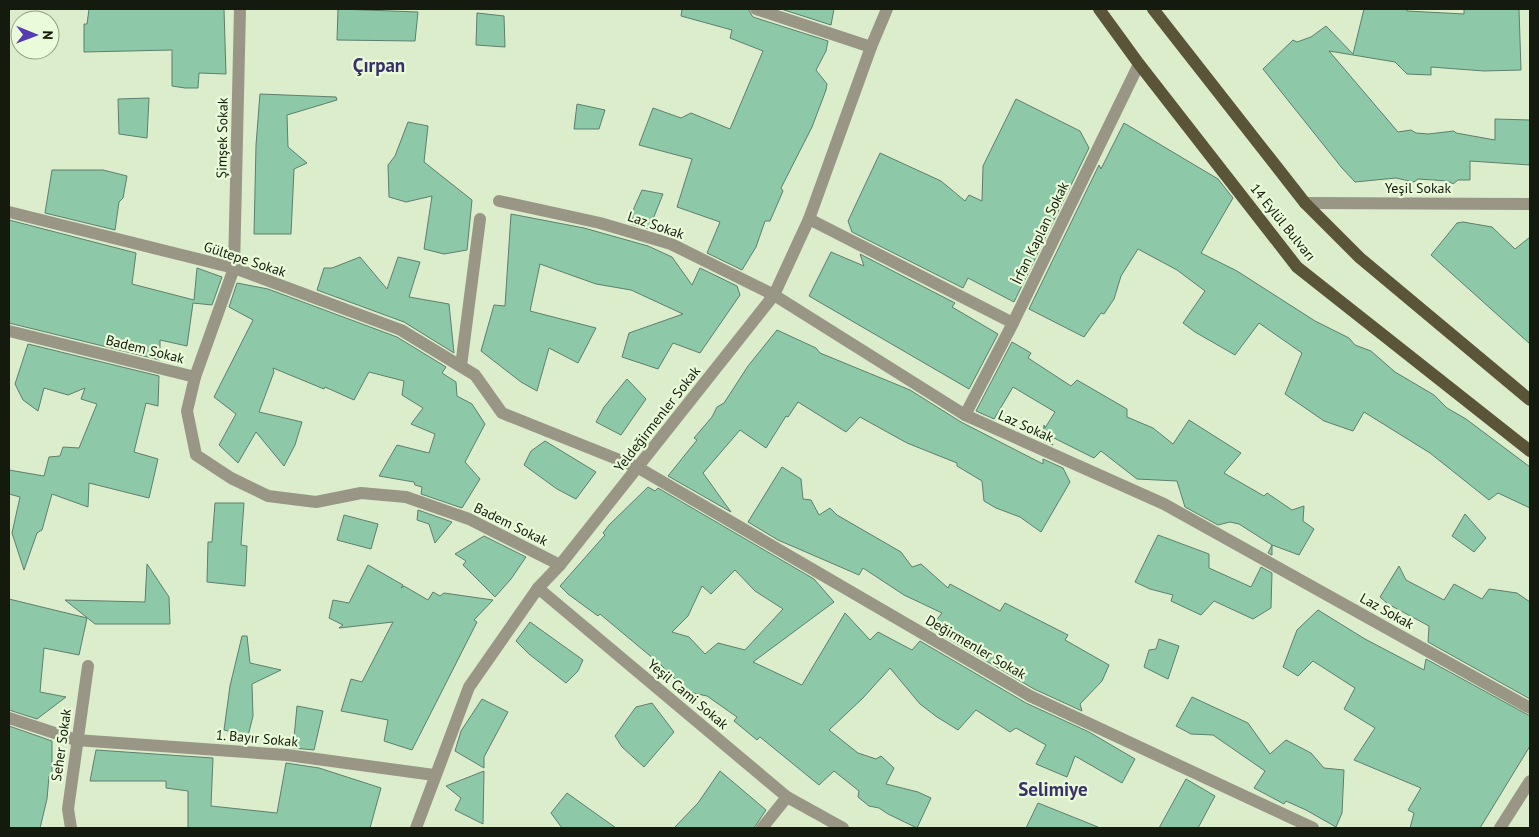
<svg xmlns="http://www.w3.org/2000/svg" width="1539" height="837" viewBox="0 0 1539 837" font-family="'PT Sans',sans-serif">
<rect width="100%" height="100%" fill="#dcedcb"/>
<g fill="#8dc8a9" stroke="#5d7f6d" fill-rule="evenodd">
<polygon points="89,9 224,9 226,74 199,73 198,88 185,88 172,86 172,50 84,52 84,24 87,24"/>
<polygon points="338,9 418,12 415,41 337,40"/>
<polygon points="682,9 748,9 753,17 828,41 826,51 816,70 827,84 826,90 812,127 781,188 783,191 770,221 765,221 756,247 742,270 707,253 720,222 677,207 692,159 639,145 653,108 681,118 691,113 730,129 763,51 730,38 732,30 681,16"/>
<polygon points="781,9 834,9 831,25"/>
<polygon points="1364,9 1407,9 1407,11 1464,14 1464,9 1519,9 1521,70 1484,71 1431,67 1431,75 1407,74 1395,62 1329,51 1398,132 1411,130 1416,133 1428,134 1454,131 1456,133 1495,140 1495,119 1530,120 1530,165 1470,161 1470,180 1458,180 1453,184 1448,181 1418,179 1414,182 1396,178 1355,182 1342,168 1263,69 1293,40 1297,42 1311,37 1326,26 1353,54"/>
<polygon points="477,13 504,16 505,47 476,45"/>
<polygon points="260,94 336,97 337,100 287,115 288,147 307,163 294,169 291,234 254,234 256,145"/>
<polygon points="149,98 147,138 119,134 118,99"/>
<polygon points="1016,99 1080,131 1089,148 1014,302 968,278 963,288 852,232 848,221 880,153 941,181 965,201 969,195 982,201 983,166"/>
<polygon points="577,104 605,110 599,129 574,129"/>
<polygon points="408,122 428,126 424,162 472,200 467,250 444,254 424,249 432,196 406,202 389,197 388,165 395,156"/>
<polygon points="1124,123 1218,179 1233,198 1201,253 1237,271 1315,321 1349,338 1355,345 1371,351 1395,372 1434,395 1447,408 1466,419 1530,467 1530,508 1498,493 1489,500 1430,453 1364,412 1353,431 1324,421 1285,394 1302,353 1259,323 1235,355 1195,332 1183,323 1205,291 1177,270 1138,249 1121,276 1114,299 1104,314 1101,313 1084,337 1029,309 1099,165 1101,169"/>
<polygon points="52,170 103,170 127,176 123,198 119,202 115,230 45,213"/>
<polygon points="642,190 663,194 649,229 631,224 634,208"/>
<polygon points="511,214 584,228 648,246 672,257 692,285 700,268 737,286 740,295 700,353 673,343 658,369 622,357 629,333 683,314 631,290 596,284 540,264 530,311 596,328 578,363 549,348 537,391 521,382 481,351 494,305 505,306"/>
<polygon points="9,220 136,253 132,284 194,300 197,268 222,277 212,305 193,303 187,346 160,340 160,360 9,323"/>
<polygon points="1463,222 1492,227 1515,249 1530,237 1530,344 1431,255 1457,223"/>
<polygon points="831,252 864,266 860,254 955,303 952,307 998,334 969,389 809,296"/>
<polygon points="360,257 387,289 398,257 420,262 409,297 449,304 454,353 404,322 317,290 324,268 332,268"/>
<polygon points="237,283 268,289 397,337 446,367 442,373 456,382 457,396 472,404 485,424 465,462 480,479 462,508 421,494 422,487 415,485 414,482 379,476 397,445 429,453 435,434 411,424 423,408 402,395 404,381 369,372 354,400 325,387 324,389 273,368 274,372 259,412 302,422 295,445 284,466 256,432 238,463 219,445 236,414 214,397 253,320 229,307"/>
<polygon points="777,330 816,348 820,353 910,390 961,422 1043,464 1043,459 1063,468 1070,482 1041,532 1020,517 996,508 984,501 982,481 957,466 957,463 907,443 860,417 846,432 798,402 788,417 786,416 766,448 740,430 703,473 731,512 668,476 697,440 694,438 712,417 717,407 724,403 748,366"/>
<polygon points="1012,342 1031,353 1028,358 1071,386 1077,380 1127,409 1127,417 1153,428 1173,444 1189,420 1241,453 1224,473 1264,496 1267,493 1292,510 1304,506 1303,521 1314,529 1299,555 1272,545 1272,555 1268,553 1272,545 1239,524 1230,522 1218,525 1185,507 1177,481 1137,479 1101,451 1094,458 1048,435 1053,445 1043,441 1044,425 1045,428 1055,412 1013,387 994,419 976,411"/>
<polygon points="28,344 159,376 158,406 146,403 134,452 158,459 149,498 89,483 88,507 52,494 42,530 37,533 24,570 12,533 20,497 9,494 9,470 44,476 49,457 60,456 63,447 79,448 97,404 81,399 85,388 68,395 44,388 38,411 23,400 15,384"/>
<polygon points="627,379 646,399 621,435 596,422 604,407"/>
<polygon points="545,441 596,472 576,499 557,489 524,465 531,451"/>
<polygon points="782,467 801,479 803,499 811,500 819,515 830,508 837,515 901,552 912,567 921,564 948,588 950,584 1000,611 1005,603 1068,635 1065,640 1109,665 1102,681 1080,704 1082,711 1034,689 930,628 942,613 904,595 863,568 859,575 778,540 748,522"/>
<path d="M648 487 655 491 658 488 814 579 834 602 753 662 802 685 845 613 870 640 878 632 912 650 920 641 1026 703 1089 732 1135 759 1122 783 1075 756 1067 777 1036 764 1046 745 1016 728 1010 732 976 710 958 730 937 717 920 704 890 668 863 698 829 730 858 753 876 759 881 756 894 768 886 784 918 792 931 798 917 828 888 814 879 808 869 806 858 797 859 791 834 771 819 785 760 737 757 740 734 721 737 717 707 696 688 692 661 665 600 614 598 616 568 594 560 586 605 535 603 533 609 525ZM735 570 755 591 783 609 745 650 718 643 705 654 689 637 672 632 688 616 702 586 711 594Z"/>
<polygon points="215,503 244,503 241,545 247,546 245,586 207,582 208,542 212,542"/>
<polygon points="418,510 452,522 435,543 429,524 417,520"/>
<polygon points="1465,514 1486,538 1474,552 1452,536"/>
<polygon points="344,515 378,524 371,549 337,540"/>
<polygon points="1158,535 1209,554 1209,568 1251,587 1261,567 1272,573 1271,608 1253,619 1214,601 1201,615 1171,601 1173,595 1150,589 1135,582"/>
<polygon points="484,536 526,557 511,579 495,597 463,565 466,561 455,554"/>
<polygon points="147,564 169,597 170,624 95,624 65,600 145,602"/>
<polygon points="368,565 403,585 401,588 404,586 428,600 433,592 440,596 444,593 493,600 474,620 477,622 412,750 384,741 388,720 341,711 351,679 362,682 393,622 339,628 343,625 329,618 333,600 349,603"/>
<polygon points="1399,566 1406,580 1444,600 1454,584 1482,599 1489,589 1517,593 1530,602 1530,699 1428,642 1429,626 1388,604 1380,597"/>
<polygon points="9,599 87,618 79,655 44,648 40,692 66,697 37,719 9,710"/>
<polygon points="1318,610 1365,639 1424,670 1426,659 1530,716 1530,746 1480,828 1410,828 1414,813 1408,810 1421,788 1354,760 1375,728 1344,709 1355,688 1313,661 1298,676 1283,667 1297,630"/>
<polygon points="530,622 583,660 578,671 566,683 529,654 516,641"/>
<polygon points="242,636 247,636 250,663 281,670 252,684 253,716 248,736 224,730 230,686"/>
<polygon points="1159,639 1179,646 1168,679 1144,667 1149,650 1156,649"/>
<polygon points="1192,697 1248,723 1270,754 1286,740 1311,753 1324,768 1344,770 1342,813 1336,827 1306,810 1286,801 1284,804 1254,788 1265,771 1213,735 1191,734 1176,726"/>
<polygon points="482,699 508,712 484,757 484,768 455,751 461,731"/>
<polygon points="652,703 674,732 644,767 622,747 615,736 636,707"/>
<polygon points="297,706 323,711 314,750 293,748"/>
<polygon points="9,726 52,741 52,776 49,776 47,799 40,828 9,828"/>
<polygon points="96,750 213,758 211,806 277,813 286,763 319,768 381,788 370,828 188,828 188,791 166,788 166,781 90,781"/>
<polygon points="484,771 483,824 455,810 461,798 446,786"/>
<polygon points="720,771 766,810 754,828 674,828 698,803"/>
<polygon points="1186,779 1215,796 1198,828 1159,828"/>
<polygon points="567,793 616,828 562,828 551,813"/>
<polygon points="1038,803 1098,827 1098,828 1026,828"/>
</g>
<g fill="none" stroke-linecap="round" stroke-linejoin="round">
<g stroke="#999686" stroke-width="12">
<polyline points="756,9 871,47"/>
<polyline points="499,201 600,223 671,244 774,295 965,415 1164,504 1530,708"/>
<polyline points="1305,203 1530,204"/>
<polyline points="9,212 234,268 401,330 475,375 502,413 637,467 1030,696 1313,828"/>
<polyline points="809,219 1013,323"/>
<polyline points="9,331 195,377 187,411 196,455 231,478 268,496 316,502 361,493 406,497 469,519 560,565"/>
<polyline points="461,366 480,219"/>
<polyline points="195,377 234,268 240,9"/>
<polyline points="965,415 1013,323 1139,64"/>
<polyline points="538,588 787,797 762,828"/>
<polyline points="9,718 76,740 287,755 434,775"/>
<polyline points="787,797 843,828"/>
<polyline points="71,828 68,809 88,666"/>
<polyline points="416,828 469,687 538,588 560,565 774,295 809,219 871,47 887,9"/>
<polyline points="1500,828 1530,781"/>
</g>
<g stroke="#5a5439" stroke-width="12">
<polyline points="1099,9 1139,64 1297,267 1530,451"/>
<polyline points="1153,9 1305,203 1360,258 1530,400"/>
</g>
</g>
<g text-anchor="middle" stroke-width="4.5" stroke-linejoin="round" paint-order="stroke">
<g font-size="14" fill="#151a0e" stroke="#e9fbd8">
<text transform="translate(222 138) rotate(-89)" y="5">Şimşek Sokak</text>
<text x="1418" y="193">Yeşil Sokak</text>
<text transform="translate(1283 222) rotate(51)" y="5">14 Eylül Bulvarı</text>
<text transform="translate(656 225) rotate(19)" y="5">Laz Sokak</text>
<text transform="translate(1040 233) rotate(-64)" y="5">İrfan Kaplan Sokak</text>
<text transform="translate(245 259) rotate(18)" y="5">Gültepe Sokak</text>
<text transform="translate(145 349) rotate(14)" y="5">Badem Sokak</text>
<text transform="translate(657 419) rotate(-52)" y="5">Yeldeğirmenler Sokak</text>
<text transform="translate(1026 426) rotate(24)" y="5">Laz Sokak</text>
<text transform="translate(511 524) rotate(26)" y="5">Badem Sokak</text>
<text transform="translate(1387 611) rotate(29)" y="5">Laz Sokak</text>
<text transform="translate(976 647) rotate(30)" y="5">Değirmenler Sokak</text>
<text transform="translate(688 694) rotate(40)" y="5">Yeşil Cami Sokak</text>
<text transform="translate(257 738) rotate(5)" y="5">1. Bayır Sokak</text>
<text transform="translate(61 745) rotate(-82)" y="5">Seher Sokak</text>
</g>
<g font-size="19" font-weight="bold" fill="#39306b" stroke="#e9fbd8">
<text x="379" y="72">Çırpan</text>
<text x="1053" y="796">Selimiye</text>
</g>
</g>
<rect width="1539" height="837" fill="none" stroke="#151a0e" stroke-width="20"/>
<g transform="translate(35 35) rotate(91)"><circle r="24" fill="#e9fbd8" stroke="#94a187"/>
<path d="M0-4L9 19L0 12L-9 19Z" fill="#563bb3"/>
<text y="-8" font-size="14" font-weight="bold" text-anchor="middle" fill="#151a0e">N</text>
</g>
</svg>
